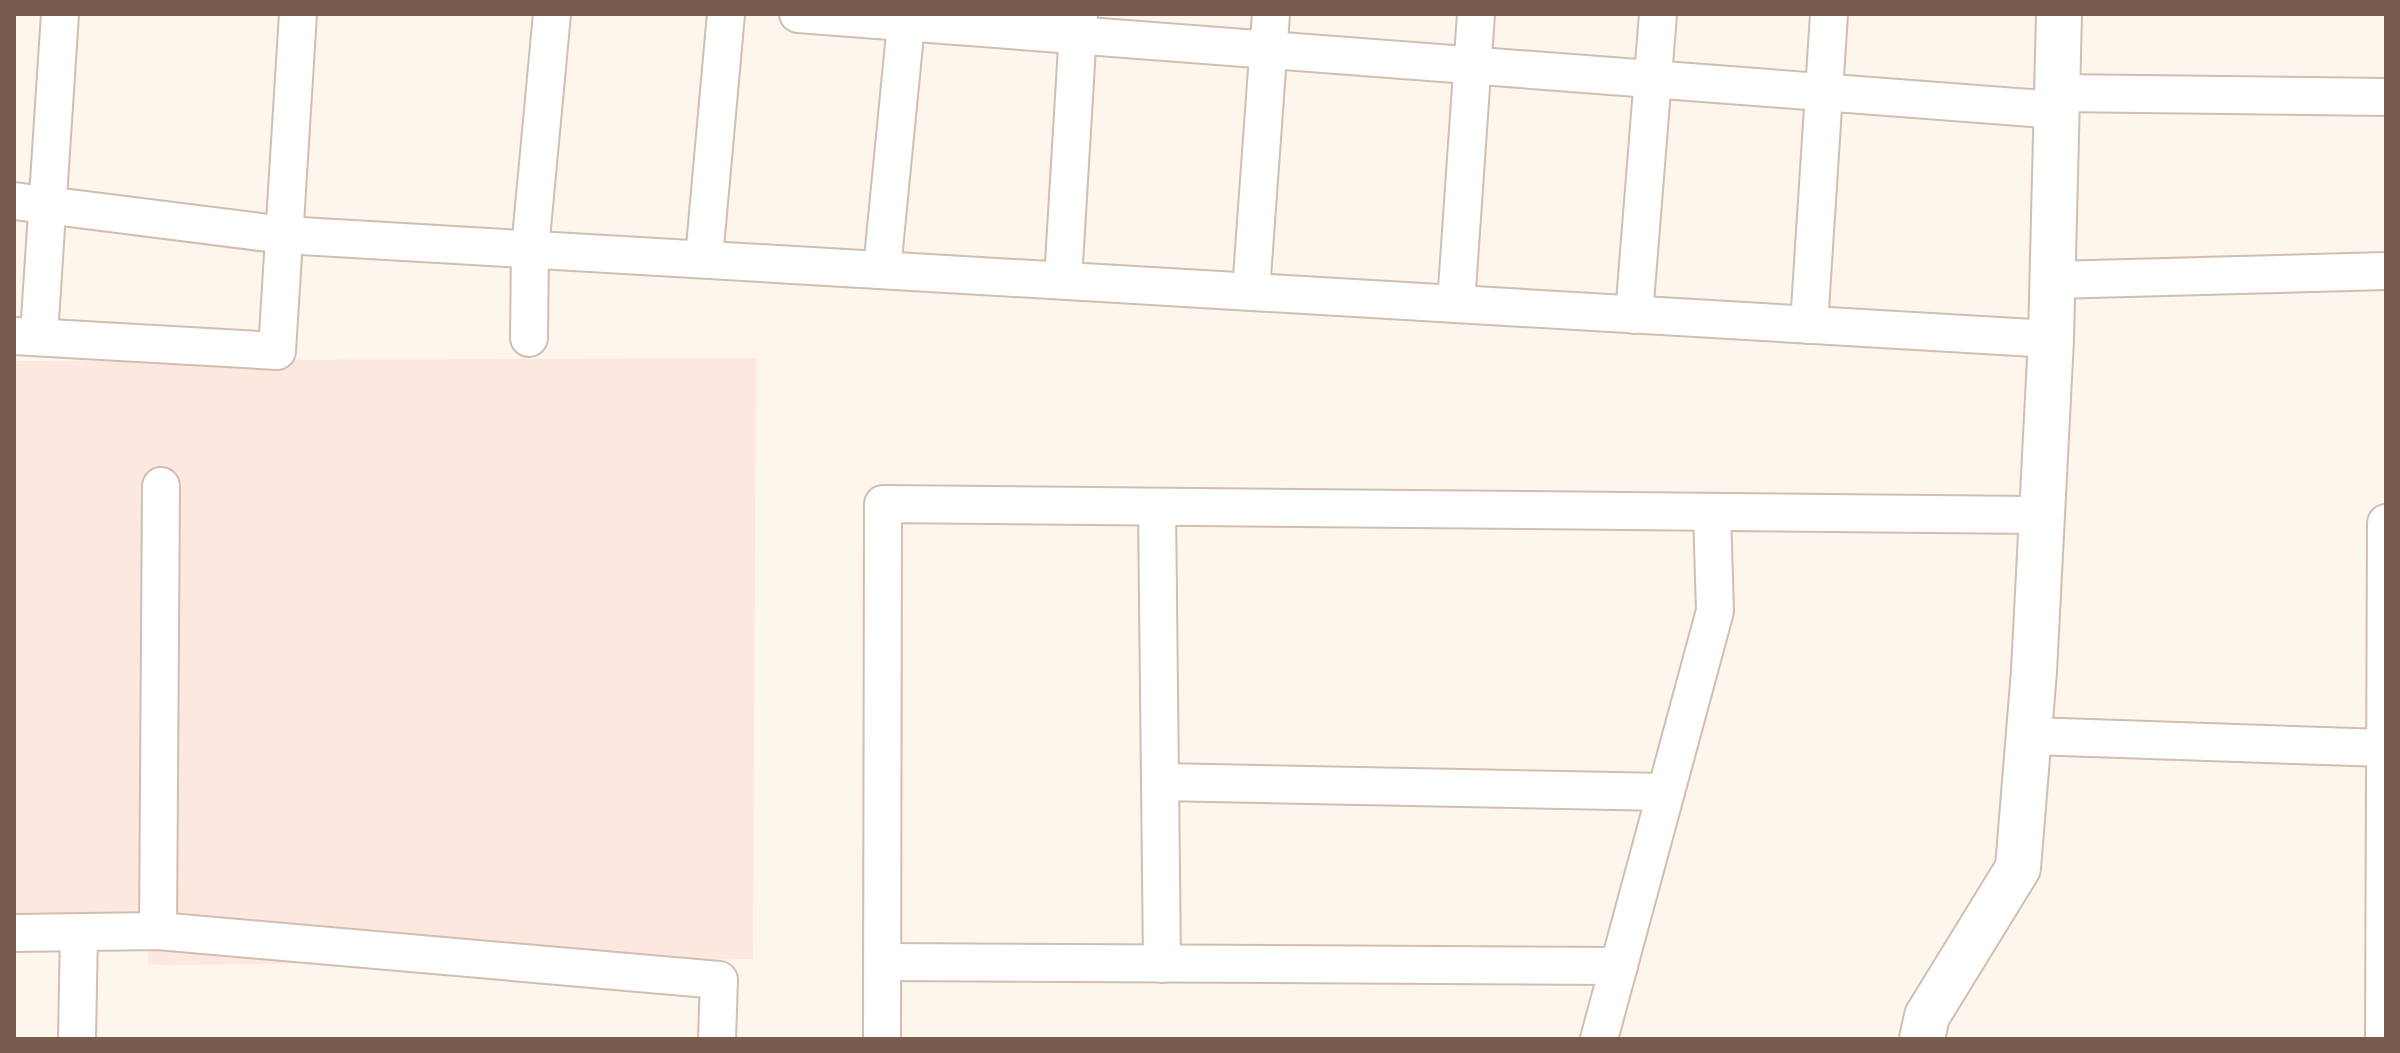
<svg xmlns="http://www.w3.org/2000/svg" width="2400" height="1053" viewBox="0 0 2400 1053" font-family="Raleway,sans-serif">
<rect width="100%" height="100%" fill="#fdf6ec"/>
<polygon fill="#fde8e0" points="756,358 753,959 148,965 148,912 14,917 14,361"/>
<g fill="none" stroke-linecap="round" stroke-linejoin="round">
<g stroke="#d1beb0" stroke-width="40">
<g id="minor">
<polyline points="798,14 2057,110"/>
<polyline points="2058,93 2386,97"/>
<polyline points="14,201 284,235 2051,339"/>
<polyline points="704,258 726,14"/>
<polyline points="882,269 907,14"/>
<polyline points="1063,280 1079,14"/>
<polyline points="2053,280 2386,271"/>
<polyline points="1251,291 1271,14"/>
<polyline points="1456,304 1476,14"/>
<polyline points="1634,315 1658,14"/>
<polyline points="1809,325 1829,14"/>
<polyline points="39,335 60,14"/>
<polyline points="14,336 277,351 298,14"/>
<polyline points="529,338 530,249 552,14"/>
<polyline points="1157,507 1162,964"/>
<polyline points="2029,736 2384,748"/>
<polyline points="1160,782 1666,792"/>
<polyline points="158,931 161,486"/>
<polyline points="14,933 158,931 719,980 717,1039"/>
<polyline points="882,962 1619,966"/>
<polyline points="77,1039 79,932"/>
<polyline points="882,1039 883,504 2042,515"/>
<polyline points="1599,1039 1715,611 1712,512"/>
<polyline points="2384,1039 2386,523"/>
</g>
</g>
<g stroke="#d1beb0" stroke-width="48">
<polyline id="tertiary" points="1922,1039 1927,1016 2018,868 2034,671 2051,339 2059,14"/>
</g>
<use href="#minor" stroke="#fff" stroke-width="36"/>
<use href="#tertiary" stroke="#fff" stroke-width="44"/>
</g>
<rect width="2400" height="1053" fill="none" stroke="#7a5c4d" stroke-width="32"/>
</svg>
